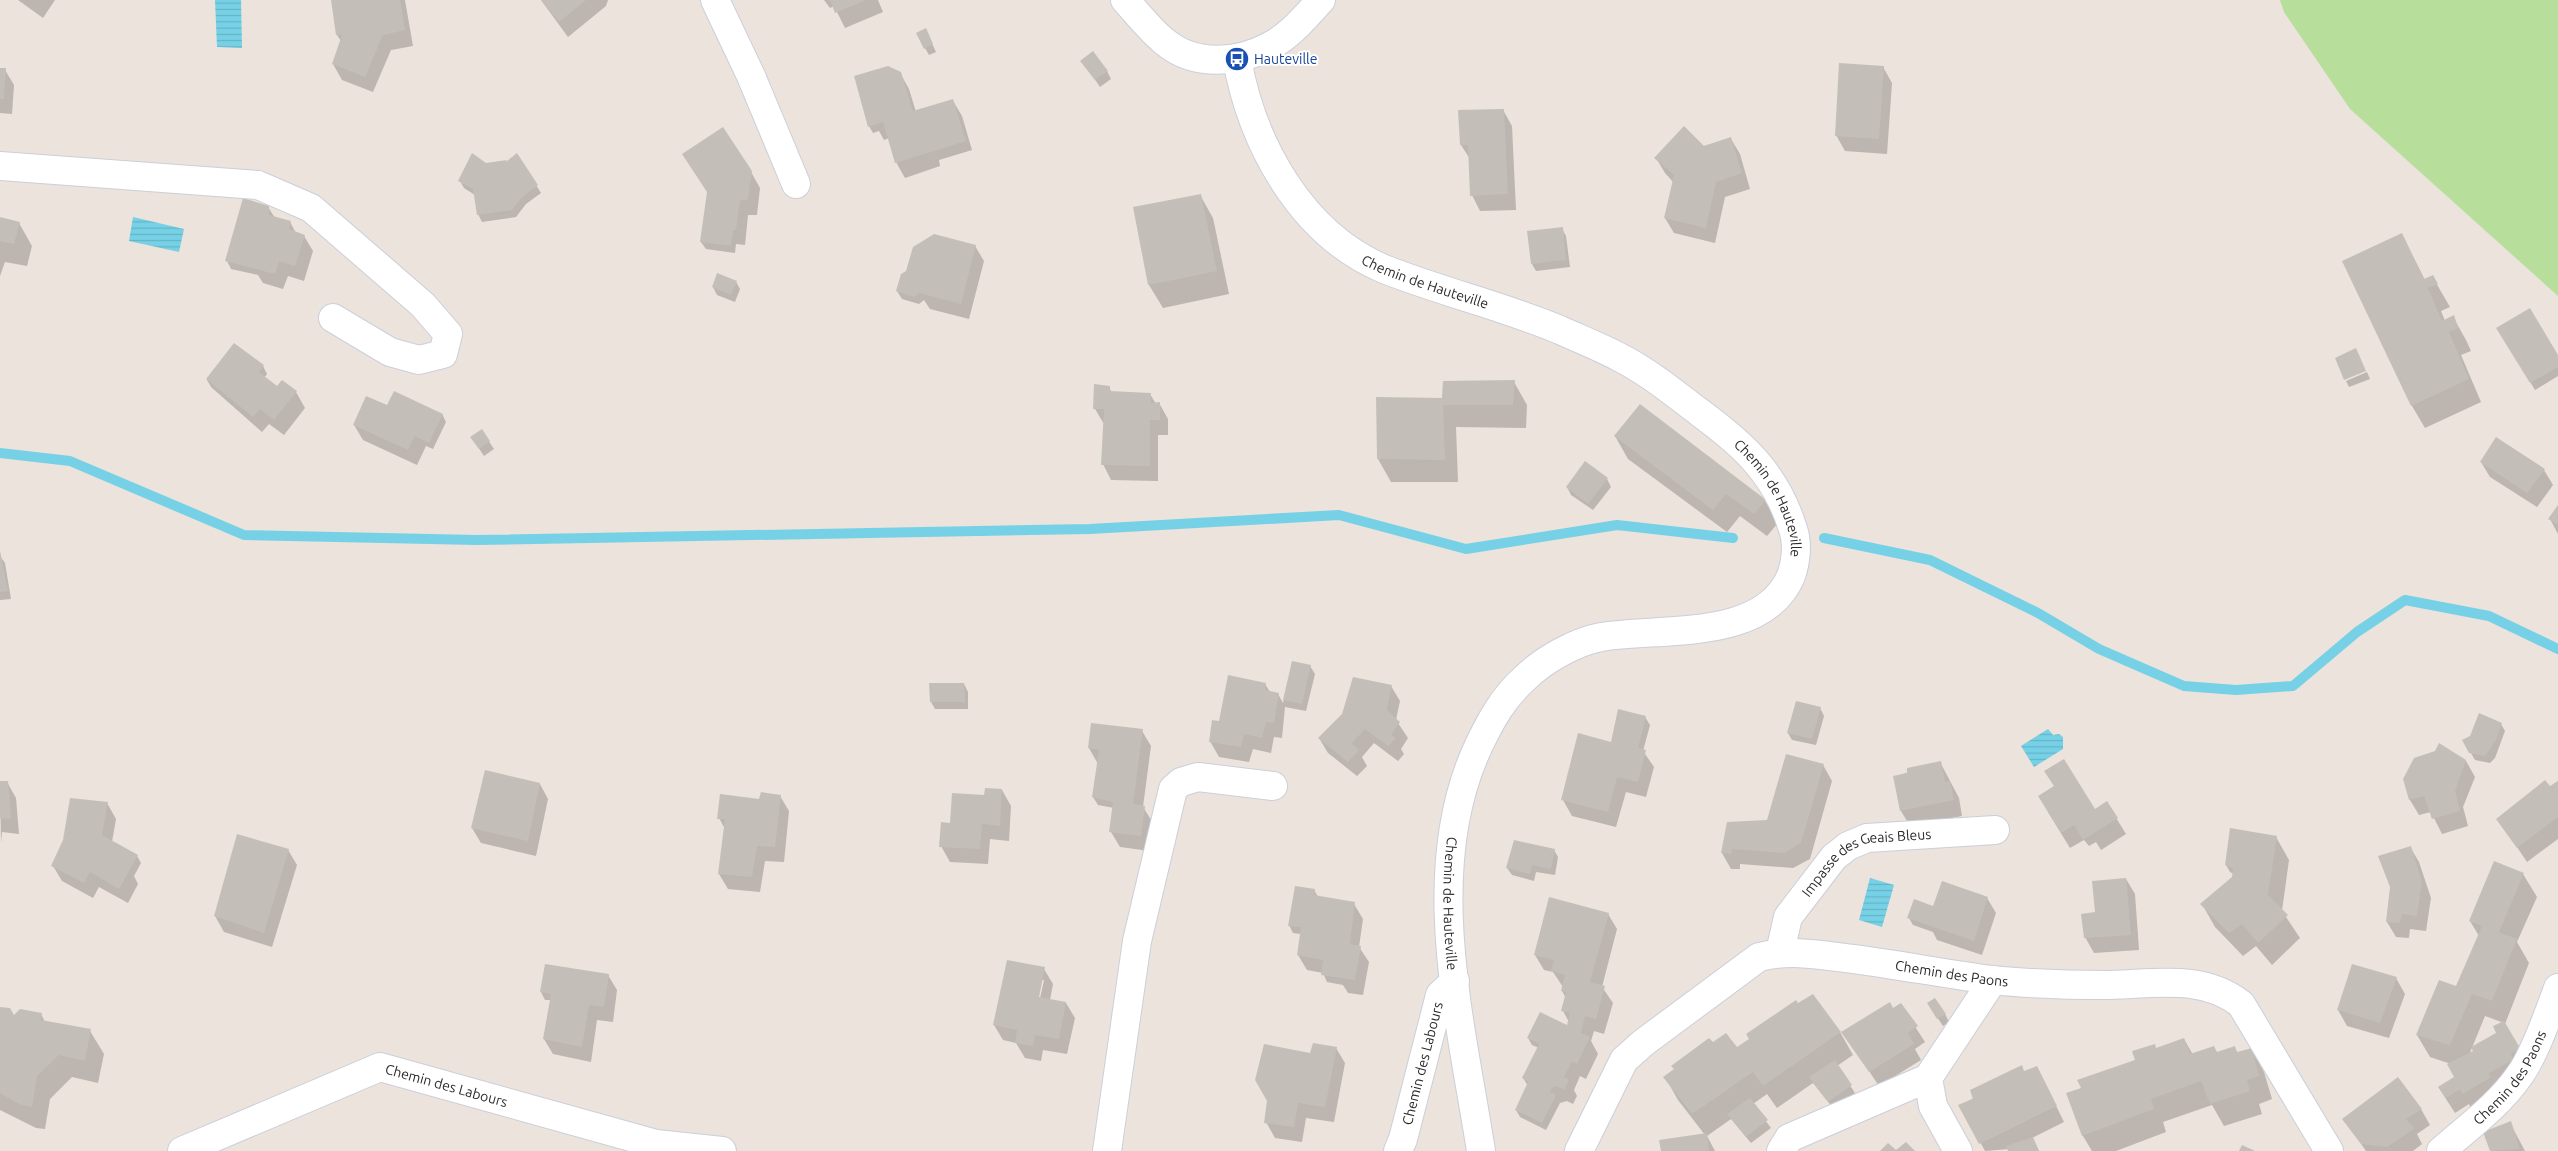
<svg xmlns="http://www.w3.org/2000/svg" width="2558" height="1151" viewBox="0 0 2558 1151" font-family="Ubuntu,sans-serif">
<defs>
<pattern id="water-rules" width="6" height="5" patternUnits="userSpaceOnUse" patternTransform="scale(1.25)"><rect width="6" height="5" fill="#76d1e6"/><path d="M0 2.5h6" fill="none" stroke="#66b4c5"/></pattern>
</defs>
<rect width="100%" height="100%" fill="#ebe3dc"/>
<polygon fill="#b8de9c" points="2280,0 2558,0 2558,296 2350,109 2284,12"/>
<g fill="url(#water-rules)">
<polygon points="215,0 241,0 242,48 217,47"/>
<polygon points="133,217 184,229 179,252 129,241"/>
<polygon points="2048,729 2053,735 2059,734 2063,737 2063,749 2034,767 2021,746"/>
<polygon points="1870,878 1894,885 1882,927 1859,920"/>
</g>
<g fill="#0003" fill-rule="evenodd">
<polygon points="18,0 55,0 43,18"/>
<polygon points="332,0 405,0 413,46 391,50 373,92 342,80 333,64 341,41 337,35"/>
<polygon points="541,0 608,0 606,6 568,37"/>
<polygon points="824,0 878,0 883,12 845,28 834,6 830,8"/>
<polygon points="929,37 936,52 929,55 925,48"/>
<polygon points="1082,61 1107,71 1111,79 1100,87"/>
<polygon points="1883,67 1892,83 1887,154 1845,151 1836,135"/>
<polygon points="0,69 5,70 14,85 12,114 0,113"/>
<polygon points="900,73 909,89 916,112 953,101 962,116 972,150 939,160 940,166 905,178 896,162 889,138 884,140 879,131 873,133 869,126"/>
<polygon points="1503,110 1512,126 1516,210 1480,211 1472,195 1470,159 1461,145"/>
<polygon points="1731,139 1740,154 1750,189 1725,197 1715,243 1674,233 1665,218 1673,182 1665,173 1656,158"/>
<polygon points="517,155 541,193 526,204 516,217 482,222 478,214 475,195 464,188 460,181 486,164 506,161 507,163"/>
<polygon points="751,172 760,188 757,215 748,215 745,245 736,244 735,253 706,249 701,242 708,192"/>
<polygon points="1200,195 1213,218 1229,294 1163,308 1149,285 1134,208"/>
<polygon points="268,207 275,218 290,222 296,233 304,236 313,251 304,281 288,276 283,289 263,283 258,275 231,269 227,261"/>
<polygon points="0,218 19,223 32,246 27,266 5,262 0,276"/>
<polygon points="1562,229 1566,236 1570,267 1536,271 1532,264"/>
<polygon points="2402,235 2425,280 2432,276 2450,307 2441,311 2445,321 2453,317 2466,340 2471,351 2461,355 2481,402 2425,428 2412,406"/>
<polygon points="975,246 984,261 969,319 930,309 924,300 919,304 902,299 897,291"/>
<polygon points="736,282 740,289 735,302 717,295 713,287"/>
<polygon points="2498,328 2558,358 2558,376 2535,390"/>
<polygon points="263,366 267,374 264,378 277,387 282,381 296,392 305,408 284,435 269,424 262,432 211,387 207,380"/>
<polygon points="2367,372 2370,379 2349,387 2346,381"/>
<polygon points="1514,382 1527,405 1526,428 1456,427 1458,482 1391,482 1378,459 1377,398 1443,399"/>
<polygon points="1109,387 1112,393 1150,394 1156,404 1159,403 1168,419 1168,435 1158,435 1158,481 1111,480 1103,464 1104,424 1095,409"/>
<polygon points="388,407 442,414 446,422 433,449 426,446 417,465 363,440 354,425"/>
<polygon points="482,431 494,449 484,456 472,438"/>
<polygon points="1615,436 1765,501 1778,523 1767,536 1740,516 1727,532 1628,459"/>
<polygon points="2481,462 2544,470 2553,485 2537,507 2490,477"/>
<polygon points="1607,479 1611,487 1593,510 1571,495 1567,487"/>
<polygon points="2558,507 2558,534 2550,519"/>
<polygon points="0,556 5,563 11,599 0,600"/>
<polygon points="1293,662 1310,666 1315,674 1306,711 1285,707 1282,738 1274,737 1271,753 1253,749 1249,762 1219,757 1210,741 1223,724 1265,684 1270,692 1278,694 1283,703"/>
<polygon points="964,684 968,692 968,709 935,709 931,702"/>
<polygon points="1391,686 1400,701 1396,720 1408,738 1401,749 1404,754 1398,761 1374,743 1362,757 1367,766 1357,776 1328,753 1319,738 1344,714"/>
<polygon points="1820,708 1824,716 1816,745 1792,740 1788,733"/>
<polygon points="1645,717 1650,725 1643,751 1654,767 1646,797 1626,792 1616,827 1572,816 1563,800"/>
<polygon points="2501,724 2505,731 2495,758 2490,763 2475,760 2464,741"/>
<polygon points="1142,731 1151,746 1143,807 1153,823 1150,851 1120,847 1111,832 1114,808 1098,805 1093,797 1098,764 1089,748"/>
<polygon points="2440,745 2466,761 2475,777 2463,807 2468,826 2442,834 2431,812 2419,815 2410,800 2405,779 2436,752"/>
<polygon points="1940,762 1959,798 1962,816 1910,826 1901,811 1894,777"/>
<polygon points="1823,765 1832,781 1810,859 1793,868 1740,864 1740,869 1731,869 1722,853 1728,823 1768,822"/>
<polygon points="0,782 7,782 16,798 19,834 2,832 1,843"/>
<polygon points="2558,782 2558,839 2527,862 2498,819"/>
<polygon points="540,784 548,799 536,856 481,843 472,828"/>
<polygon points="1002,790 1011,806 1009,841 990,839 988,864 950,862 941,846 951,824 985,797"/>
<polygon points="780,796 789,811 784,862 765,861 760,892 728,889 719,874 725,829 719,818 760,801"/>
<polygon points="107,803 116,819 112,842 137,856 141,863 134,876 138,884 128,903 99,887 93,898 62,881 53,866"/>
<polygon points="2107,803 2126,834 2101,850 2096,842 2089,846 2084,840 2070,848 2048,812 2095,811"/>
<polygon points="2276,837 2289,860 2282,911 2300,938 2272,965 2256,946 2243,956 2215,927 2202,904 2233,877 2234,874 2230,872 2226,865"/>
<polygon points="2410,847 2419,862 2431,898 2426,931 2410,929 2409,938 2396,937 2387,922"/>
<polygon points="288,850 297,865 272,947 224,932 215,916"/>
<polygon points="1554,850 1558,857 1555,875 1536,872 1534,881 1512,875 1507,868"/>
<path d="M2523 874 2537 897 2517 942 2529 963 2505 1024 2528 1064 2471 1109 2469 1104 2455 1113 2439 1088 2455 1078 2451 1064 2430 1057 2417 1035 2456 987 2479 936 2470 921ZM2485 1016 2504 1023 2497 1033 2469 1055Z"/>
<polygon points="2126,879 2135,894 2139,950 2094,953 2085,937 2096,914"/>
<polygon points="1314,890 1318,897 1354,904 1363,919 1359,947 1369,962 1363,995 1348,993 1343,985 1327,982 1323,973 1307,970 1298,955 1301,934 1293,933 1289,925"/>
<polygon points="1987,898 1996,913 1982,955 1937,940 1933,932 1913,925 1909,918 1932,907"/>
<polygon points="1608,914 1617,929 1602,987 1613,1003 1604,1034 1594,1031 1591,1041 1598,1054 1586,1079 1580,1076 1574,1090 1577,1096 1573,1104 1567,1101 1560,1103 1546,1130 1520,1117 1516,1110 1528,1086 1523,1078 1539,1048 1532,1045 1528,1038 1568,1027 1569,1022 1563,1011 1566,998 1562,991 1563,987 1553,972 1544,970 1535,955"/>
<polygon points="546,965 608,975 617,990 613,1022 597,1020 591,1062 553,1054 544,1039 551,1000 545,1000 541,992"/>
<path d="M1044 969 1053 984 1050 1000 1066 1003 1075 1018 1067 1054 1043 1050 1041 1061 1025 1058 1016 1043 1003 1040 994 1025ZM1041 980H1044L1039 1003H1037Z"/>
<polygon points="2396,978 2405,994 2389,1038 2347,1026 2338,1010"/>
<polygon points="1901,1005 1925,1042 1915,1049 1921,1060 1879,1086 1843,1032"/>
<polygon points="0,1008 14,1017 41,1014 45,1022 90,1031 104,1054 98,1083 72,1077 50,1099 45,1129 36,1128 0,1110"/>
<polygon points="1933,1011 1945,1014 1949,1022 1943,1026"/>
<polygon points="1840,1032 1853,1055 1837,1066 1855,1093 1833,1108 1813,1083 1777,1108 1767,1094 1753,1104 1771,1128 1751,1143 1731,1119 1707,1136 1715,1151 1662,1151 1705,1135 1678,1100 1665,1077 1713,1044 1737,1049"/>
<polygon points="2184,1039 2193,1055 2237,1053 2251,1049 2264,1072 2272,1099 2259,1104 2262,1114 2224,1126 2212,1105 2163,1122 2166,1132 2116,1151 2092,1151 2083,1136 2067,1094 2082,1089 2156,1049"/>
<polygon points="1336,1048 1345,1063 1334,1122 1306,1118 1302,1142 1275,1138 1266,1122 1311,1054"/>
<polygon points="2037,1067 2064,1122 2032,1138 2039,1151 2009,1151 2009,1149 1985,1151 1960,1105"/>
<polygon points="2421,1109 2430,1125 2417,1134 2422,1144 2413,1151 2366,1151 2344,1119"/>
<polygon points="2510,1123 2525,1151 2492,1151 2485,1132"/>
</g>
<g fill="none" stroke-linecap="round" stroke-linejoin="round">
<g stroke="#76d1e6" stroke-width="10">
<polyline points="0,453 70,461 244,535 477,540 1090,529 1339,515 1466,549 1617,525 1733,538"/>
<polyline points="1824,538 1930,560 2038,613 2099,649 2184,686 2236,690 2293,686 2357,632 2405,600 2489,616 2558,649"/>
</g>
</g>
<g fill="#c3bfb8">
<polygon points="331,0 400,0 405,30 383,35 365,77 332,64 342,35 336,35"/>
<polygon points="541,0 586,0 559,22"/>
<polygon points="830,0 866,0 835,13"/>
<polygon points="926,28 933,44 924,49 916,33"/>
<polygon points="1093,51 1108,71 1095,80 1080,61"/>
<polygon points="1839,63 1884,66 1879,139 1835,136"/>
<polygon points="888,66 901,72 913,111 953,99 966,141 895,163 883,122 868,127 854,76"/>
<polygon points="0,68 6,68 4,99 0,99"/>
<polygon points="1504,109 1508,194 1470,196 1468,145 1460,145 1458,110"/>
<polygon points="1684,126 1704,146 1731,137 1742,173 1716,182 1706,228 1664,218 1674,175 1654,158"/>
<polygon points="723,127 752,171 748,200 740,200 736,230 733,230 731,246 700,242 707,192 682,154"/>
<polygon points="472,153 486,163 507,160 506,162 517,153 538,185 522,197 512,210 477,215 473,189 458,181"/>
<polygon points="1201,194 1217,271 1148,285 1133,207"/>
<polygon points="243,198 269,206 269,215 291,221 289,229 305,235 295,266 279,261 275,274 225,261"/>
<polygon points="0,217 20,222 14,244 0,241"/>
<polygon points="1563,227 1566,260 1531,264 1527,231"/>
<polygon points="2402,233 2424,279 2433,275 2438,284 2428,288 2442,321 2454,315 2458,328 2449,332 2469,379 2411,406 2342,261"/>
<polygon points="934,234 976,245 961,304 919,293 914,297 896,291 901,274 906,271 913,247"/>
<polygon points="717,273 737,281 731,295 712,287"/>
<polygon points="2530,308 2558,355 2558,367 2530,383 2496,328"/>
<polygon points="234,343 264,365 259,372 277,386 282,380 297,391 274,420 260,409 253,417 206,379"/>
<polygon points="2356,348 2366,371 2344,380 2335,358"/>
<polygon points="1515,380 1513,405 1443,405 1445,460 1377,459 1376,397 1442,398 1443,381"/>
<polygon points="1094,384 1110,386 1110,391 1151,393 1151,403 1160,402 1160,420 1150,420 1150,466 1101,465 1104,409 1093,409"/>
<polygon points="394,391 443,414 429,443 415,436 408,450 353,425 366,396 387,405"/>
<polygon points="1640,404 1766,500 1754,514 1726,494 1713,510 1614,436"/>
<polygon points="482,429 490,441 479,449 470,437"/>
<polygon points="2496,437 2545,469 2527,493 2480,462"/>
<polygon points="1585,461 1608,478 1588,504 1566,487"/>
<polygon points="2558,505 2558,525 2548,519"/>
<polygon points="0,551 8,591 0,592"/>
<polygon points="1292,661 1311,665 1302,704 1283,700"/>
<polygon points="1228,675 1266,683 1265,690 1279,693 1274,723 1266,722 1262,738 1244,734 1241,747 1209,742 1212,720 1219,721"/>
<polygon points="1353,677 1392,685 1387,710 1400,722 1391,735 1396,738 1388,746 1365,729 1352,743 1359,750 1348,762 1318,738 1342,714"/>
<polygon points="929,683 964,683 965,702 930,702"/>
<polygon points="1796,701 1821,707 1812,739 1787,733"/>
<polygon points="1618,709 1646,716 1638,748 1646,750 1638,782 1617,777 1608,812 1561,800 1578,733 1611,742"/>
<polygon points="2479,713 2502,723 2496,740 2485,756 2469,753 2462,740 2470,736"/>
<polygon points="1091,723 1143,729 1133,804 1145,806 1141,836 1109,832 1113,802 1092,797 1099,750 1088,748"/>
<polygon points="2439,743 2466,760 2455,791 2460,811 2432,819 2424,796 2409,800 2403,779 2414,758 2435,751"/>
<polygon points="1786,754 1824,764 1801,843 1784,853 1732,849 1731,854 1721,853 1727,822 1767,820"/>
<polygon points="2064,759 2095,809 2107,801 2118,818 2083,840 2074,825 2061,833 2038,796 2054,786 2044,771"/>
<polygon points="1941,761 1945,782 1950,781 1954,800 1900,811 1893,776 1907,773 1907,768"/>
<polygon points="485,770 540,783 528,841 471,828"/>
<polygon points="2545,780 2550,786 2558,781 2558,817 2517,848 2496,819"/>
<polygon points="0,781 8,781 11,819 0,818"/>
<polygon points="985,788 1002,789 1000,826 982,824 980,849 939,847 941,822 950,823 952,793 984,795"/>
<polygon points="761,792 781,795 775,847 757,846 752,877 718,874 725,819 717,819 720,794 759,799"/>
<polygon points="70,798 108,802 102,835 138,855 119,889 90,872 84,883 51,866 63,840"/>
<polygon points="2230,828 2277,836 2268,895 2288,915 2258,943 2242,924 2229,933 2200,904 2232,877 2233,868 2225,865"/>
<polygon points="237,834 289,849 264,933 214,916"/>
<polygon points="1514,840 1555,849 1551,869 1532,865 1530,874 1506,868"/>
<polygon points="2411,846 2422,882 2417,916 2402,914 2400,923 2386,922 2390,887 2378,856"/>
<polygon points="2494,861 2524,873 2499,932 2517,939 2492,1001 2472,994 2450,1045 2416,1035 2439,980 2456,986 2482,926 2469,921"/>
<polygon points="2126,878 2131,935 2084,938 2081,914 2095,912 2092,881"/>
<polygon points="1942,881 1988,897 1974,941 1907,918 1914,899 1933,906"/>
<polygon points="1295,886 1315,889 1314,895 1355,902 1350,944 1361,946 1355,980 1321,975 1323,960 1297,955 1301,927 1288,926"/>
<polygon points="1549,897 1609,913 1590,982 1605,986 1596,1019 1585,1016 1581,1033 1590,1037 1577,1064 1572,1061 1564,1077 1569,1080 1564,1090 1557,1086 1552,1088 1550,1092 1556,1095 1542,1123 1515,1110 1528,1082 1522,1078 1539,1044 1527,1038 1540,1012 1567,1025 1570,1013 1561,1011 1566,992 1561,991 1565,975 1551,971 1554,960 1534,955"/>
<polygon points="1007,960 1045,967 1039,997 1066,1002 1059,1039 1035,1035 1033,1046 1015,1043 1017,1030 993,1025"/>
<polygon points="545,964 609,974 604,1007 589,1005 582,1047 543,1039 551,994 540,992"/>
<polygon points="2352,964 2397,977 2380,1023 2337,1010"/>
<polygon points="1813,994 1841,1032 1763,1086 1753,1072 1692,1114 1663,1077 1674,1069 1671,1066 1709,1038 1713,1042 1726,1033 1737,1047 1749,1039 1746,1034 1796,1000 1798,1003"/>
<polygon points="1935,998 1946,1014 1937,1019 1927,1003"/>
<polygon points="1890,1002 1893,1008 1901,1003 1918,1026 1908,1033 1914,1044 1869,1072 1841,1032"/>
<polygon points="0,1007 10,1008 14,1015 20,1009 42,1013 41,1020 91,1029 85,1061 59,1055 37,1076 32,1107 21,1105 0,1093"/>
<polygon points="2504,1021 2520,1048 2511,1054 2513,1060 2489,1073 2490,1078 2462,1094 2460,1089 2446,1098 2438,1087 2454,1077 2447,1064 2473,1051 2471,1047 2496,1033 2493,1026"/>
<polygon points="2184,1038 2190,1054 2214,1046 2217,1052 2235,1046 2237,1052 2252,1048 2259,1076 2247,1080 2250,1091 2210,1104 2201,1081 2151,1099 2154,1109 2082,1136 2066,1093 2081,1088 2077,1080 2135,1060 2132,1051 2155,1044 2156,1048"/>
<polygon points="1313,1043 1337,1047 1325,1107 1298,1103 1294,1127 1264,1123 1267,1101 1255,1080 1264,1044 1310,1053"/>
<polygon points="1835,1060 1852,1085 1828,1102 1809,1077"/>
<polygon points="2022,1065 2024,1071 2037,1066 2057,1106 1979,1144 1958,1105 1973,1099 1970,1090"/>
<polygon points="2398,1077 2422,1109 2406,1119 2415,1128 2387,1147 2361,1144 2342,1119"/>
<polygon points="1750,1098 1768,1120 1746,1137 1727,1114"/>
<polygon points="2511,1121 2520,1149 2490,1151 2483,1132"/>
<polygon points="1707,1133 1709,1151 1661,1151 1659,1140"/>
<polygon points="2033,1137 2039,1151 2008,1151 2006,1146"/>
<polygon points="1906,1142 1915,1151 1880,1151 1888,1143 1896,1150"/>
<polygon points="2242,1145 2255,1151 2239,1151"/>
</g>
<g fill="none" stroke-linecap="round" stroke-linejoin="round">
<g stroke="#cbcfda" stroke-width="30">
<g id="minor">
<polyline points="715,0 751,76 796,184"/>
<path d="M1125 0C1138 14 1150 30 1165 42 1195 67 1238 63 1270 46 1290 36 1306 16 1321 0"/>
<path id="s1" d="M1237 59C1252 144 1301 234 1384 269 1442 292 1503 306 1560 330 1580 339 1600 347 1619 357 1647 371 1674 393 1699 412 1744 445 1776 474 1793 529 1798 543 1796 562 1791 576 1763 642 1661 627 1601 637 1575 642 1543 660 1524 679 1503 698 1491 720 1479 745 1420 869 1461 1022 1481 1151"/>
<polyline points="0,166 258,185 311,208 423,305 448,334 443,354 419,360 390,352 333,318"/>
<path id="s2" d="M1780 952 1788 917 1834 857 1848 846 1867 838 1995 830"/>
<path id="s3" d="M182 1151 380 1067 656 1144 722 1151"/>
<polyline points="1107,1151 1137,941 1173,789 1181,782 1198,777 1273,786"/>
<path id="s4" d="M1398 1151 1403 1139 1440 995 1455 981"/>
<path id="s5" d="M1579 1151 1624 1060 1643 1043 1759 957C1790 949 1821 955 1853 959 1899 965 1946 974 1992 980 2030 984 2071 985 2110 985 2156 984 2202 974 2241 1004L2329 1151"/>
<polyline points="1781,1151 1789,1138 1928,1078"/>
<polyline points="1958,1151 1933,1106 1928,1078 1993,980"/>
<path id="s6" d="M2441 1151C2467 1128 2499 1105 2519 1076 2534 1056 2549 1013 2558 988"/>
</g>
</g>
<use href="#minor" stroke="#fff" stroke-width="28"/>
</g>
<defs>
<g id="bus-disc" transform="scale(1.25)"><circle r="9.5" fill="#1a4fb4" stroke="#fff"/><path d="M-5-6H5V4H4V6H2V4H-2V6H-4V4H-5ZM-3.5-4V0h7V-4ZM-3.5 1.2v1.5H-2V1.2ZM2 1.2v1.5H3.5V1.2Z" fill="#fff"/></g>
</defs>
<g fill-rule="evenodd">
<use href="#bus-disc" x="1237" y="59"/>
</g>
<g text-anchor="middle" stroke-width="4" stroke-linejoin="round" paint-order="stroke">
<g font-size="14" fill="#164399" stroke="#fff" text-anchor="start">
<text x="1254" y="64">Hauteville</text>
</g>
<g font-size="14" fill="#2a2a2a" stroke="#fff">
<text dy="5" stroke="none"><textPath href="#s1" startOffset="310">Chemin de Hauteville</textPath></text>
<text dy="5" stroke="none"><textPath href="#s1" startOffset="730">Chemin de Hauteville</textPath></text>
<text dy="5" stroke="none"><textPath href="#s2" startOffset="139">Impasse des Geais Bleus</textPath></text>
<text dy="5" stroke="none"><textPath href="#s1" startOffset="1358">Chemin de Hauteville</textPath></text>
<text dy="5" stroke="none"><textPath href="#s5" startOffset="466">Chemin des Paons</textPath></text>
<text dy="5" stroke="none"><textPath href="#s4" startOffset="91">Chemin des Labours</textPath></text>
<text dy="5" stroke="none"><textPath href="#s6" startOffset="102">Chemin des Paons</textPath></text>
<text dy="5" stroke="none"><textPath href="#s3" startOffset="284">Chemin des Labours</textPath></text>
</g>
</g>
</svg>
